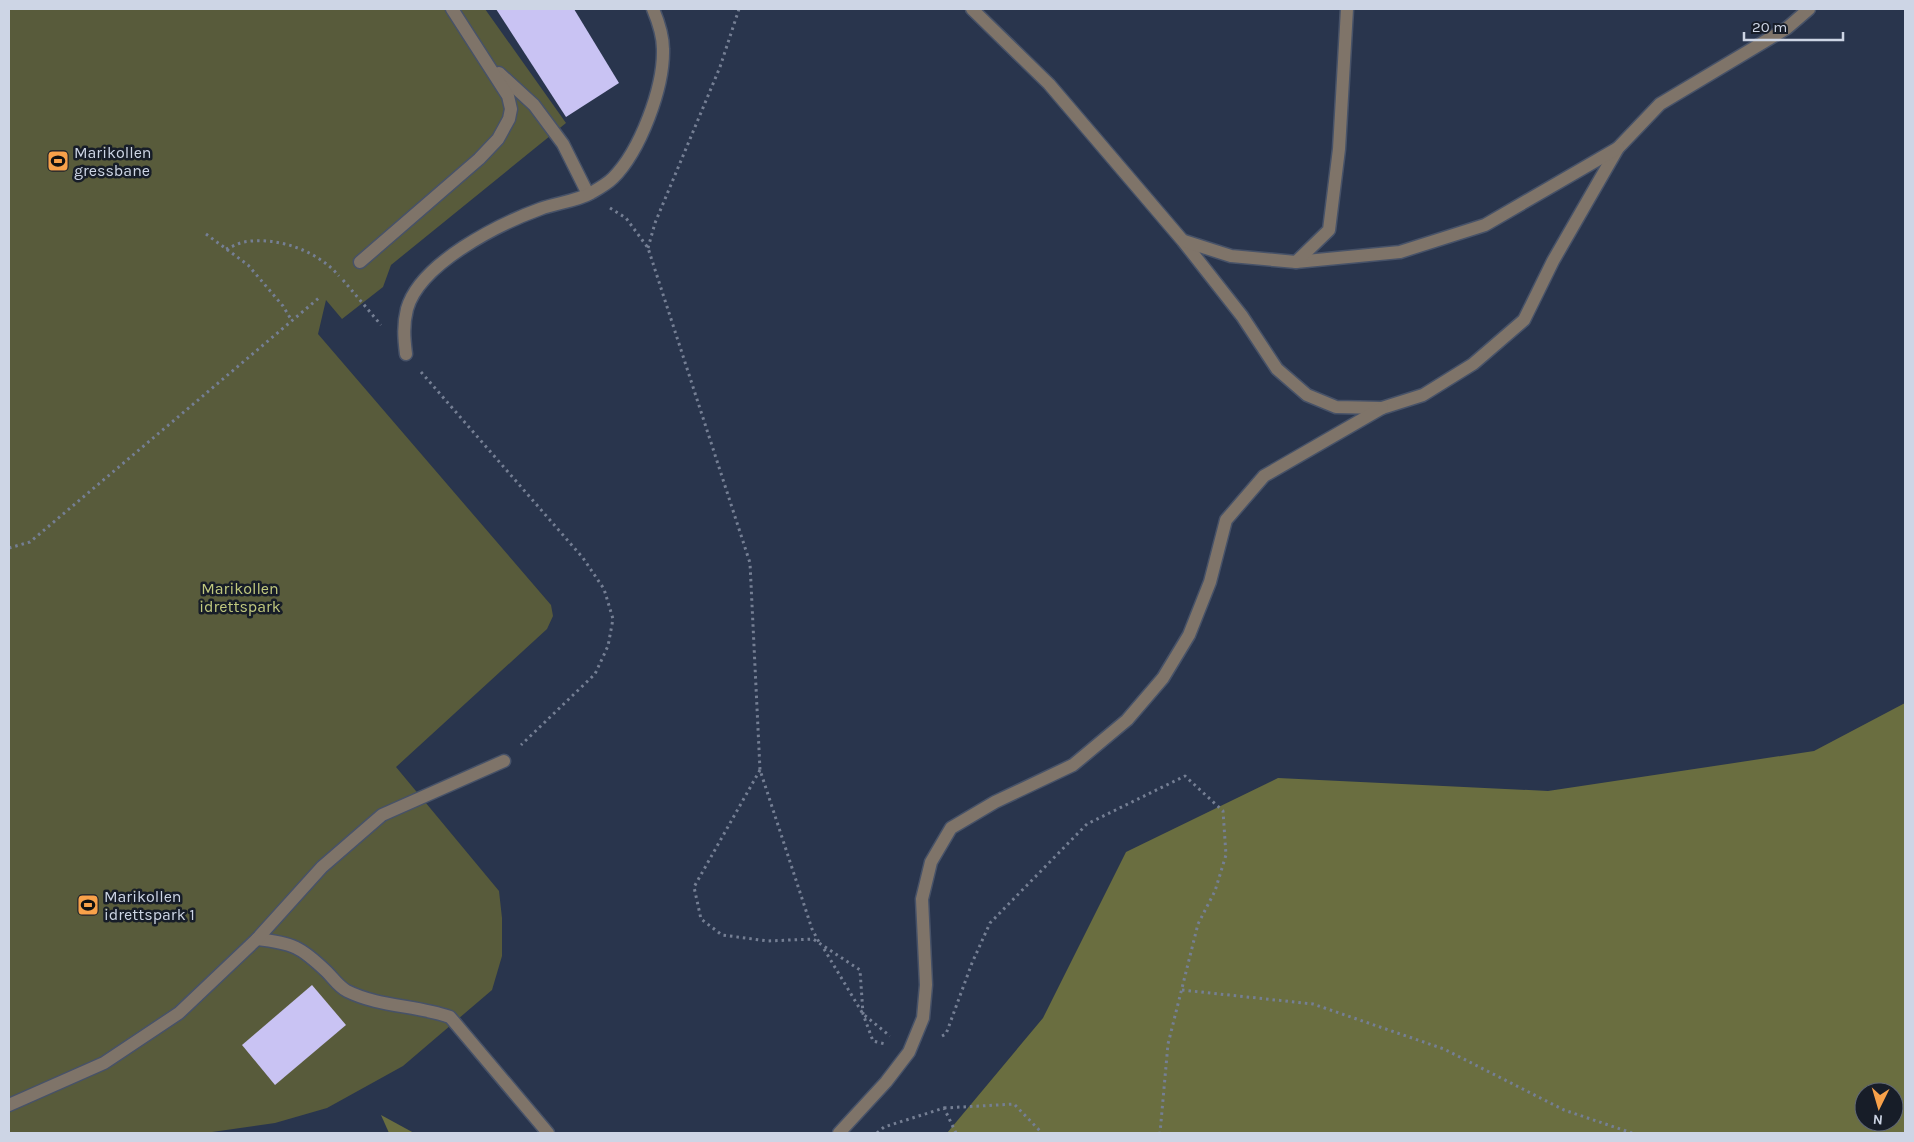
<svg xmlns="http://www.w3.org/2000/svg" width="1914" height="1142" viewBox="0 0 1914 1142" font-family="Karla,sans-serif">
<rect width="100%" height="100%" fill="#29354d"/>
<polygon fill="#585b3b" points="9,9 485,9 566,123 391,265 383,287 342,319 326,300 318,334 551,605 553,616 547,629 396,767 499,891 502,918 502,956 492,990 403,1066 327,1108 275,1123 205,1133 9,1133"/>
<g fill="#6a6e40" fill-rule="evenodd">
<path d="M1905 703V1133H947L1043 1018 1126 852 1278 778 1548 791 1814 751ZM1864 1092H1894V1122H1864Z"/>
<polygon points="381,1115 414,1133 389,1133"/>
</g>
<g fill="#c9c3f3">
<polygon points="496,9 574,9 619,83 566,117"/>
<polygon points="312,985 346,1025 275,1085 242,1045"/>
</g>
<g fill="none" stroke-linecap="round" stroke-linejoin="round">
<g stroke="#475268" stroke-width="15">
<g id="minor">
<polyline points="972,9 1049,84 1183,241 1242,316 1277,369 1307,395 1336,407 1382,408 1423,395 1473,364 1524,320 1553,261 1618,148 1660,104 1787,28 1809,9"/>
<polyline points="499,73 534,105 563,144 588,194"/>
<polyline points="1184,241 1231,256 1296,262 1400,252 1485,225 1618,148"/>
<polyline points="360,262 479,159 498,139 509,119 511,109 508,96 452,9"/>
<polyline points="1296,262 1329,230 1339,149 1347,9"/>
<path d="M406 354C404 338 403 325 407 309 420 263 499 224 540 209 556 203 577 201 591 193 598 189 607 184 613 178 640 151 664 88 663 49 663 36 658 21 653 9"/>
<path d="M257 939C293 943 301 947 327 972 333 978 339 987 347 991 379 1007 416 1005 450 1017L548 1133"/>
<polyline points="9,1105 104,1063 179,1013 257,939 322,867 382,815 504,761"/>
<polyline points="839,1133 886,1082 909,1052 923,1018 926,985 922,899 931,862 951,828 995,802 1073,765 1127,720 1163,678 1189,635 1210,582 1226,520 1264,476 1382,408"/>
</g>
</g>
<g stroke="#757f94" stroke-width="3" stroke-dasharray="2.5 4" stroke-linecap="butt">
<polyline points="610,208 626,218 648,248 750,563 760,770 812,929 820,944"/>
<polyline points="206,234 248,265 283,306 292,321"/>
<polyline points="648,248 655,223 720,67 739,9"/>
<path d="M226 249C232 247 238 243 244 242 277 236 318 251 339 276"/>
<polyline points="343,280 381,325"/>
<polyline points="421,372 583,558 604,589 613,619 608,646 595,674 521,745"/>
<polyline points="9,548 30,542 320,297"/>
<polyline points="760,770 694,887 701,919 722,935 768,941 813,939 860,970 863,1014 873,1041 885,1044"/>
<polyline points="824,949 863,1014 890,1036"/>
<polyline points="1182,990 1313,1004 1444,1049 1564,1110 1632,1133"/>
<polyline points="942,1036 946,1034 972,963 990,923 1087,824 1185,776 1223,811 1226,855 1215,891 1198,924 1168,1044 1160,1133"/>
<polyline points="944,1108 1014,1104 1042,1133"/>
<polyline points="877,1133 884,1127 944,1108 956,1133"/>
</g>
<use href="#minor" stroke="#7f7469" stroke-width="12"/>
</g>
<defs>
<g id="stadium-square" transform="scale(1.125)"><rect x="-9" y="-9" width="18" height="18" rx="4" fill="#f8a14a" stroke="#171d28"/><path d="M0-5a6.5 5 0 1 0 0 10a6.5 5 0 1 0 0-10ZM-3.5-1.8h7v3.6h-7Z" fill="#111"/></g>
</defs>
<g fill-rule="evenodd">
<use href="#stadium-square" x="58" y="161"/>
<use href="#stadium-square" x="88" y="905"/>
</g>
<g text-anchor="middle" stroke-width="5" stroke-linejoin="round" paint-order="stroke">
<g font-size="16" fill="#cdd5e5" stroke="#171d28" text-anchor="start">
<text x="74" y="158">Marikollen<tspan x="74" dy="18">gressbane</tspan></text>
<text x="104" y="902">Marikollen<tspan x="104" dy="18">idrettspark 1</tspan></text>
</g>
<g font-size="16" fill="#c0c87e" stroke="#171d28">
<text x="240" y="594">Marikollen<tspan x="240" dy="18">idrettspark</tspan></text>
</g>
</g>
<rect width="1914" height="1142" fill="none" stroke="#cdd5e5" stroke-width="20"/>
<g transform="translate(1879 1107) rotate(185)"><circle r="24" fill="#171d28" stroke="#606774"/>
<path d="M0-4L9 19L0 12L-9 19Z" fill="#f8a14a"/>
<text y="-8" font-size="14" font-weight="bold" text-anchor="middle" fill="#cdd5e5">N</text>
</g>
<path d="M1744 32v8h99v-8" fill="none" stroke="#cdd5e5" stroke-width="2.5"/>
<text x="1752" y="32" font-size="15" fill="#cdd5e5" stroke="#171d28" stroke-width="4" paint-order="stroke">20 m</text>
</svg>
